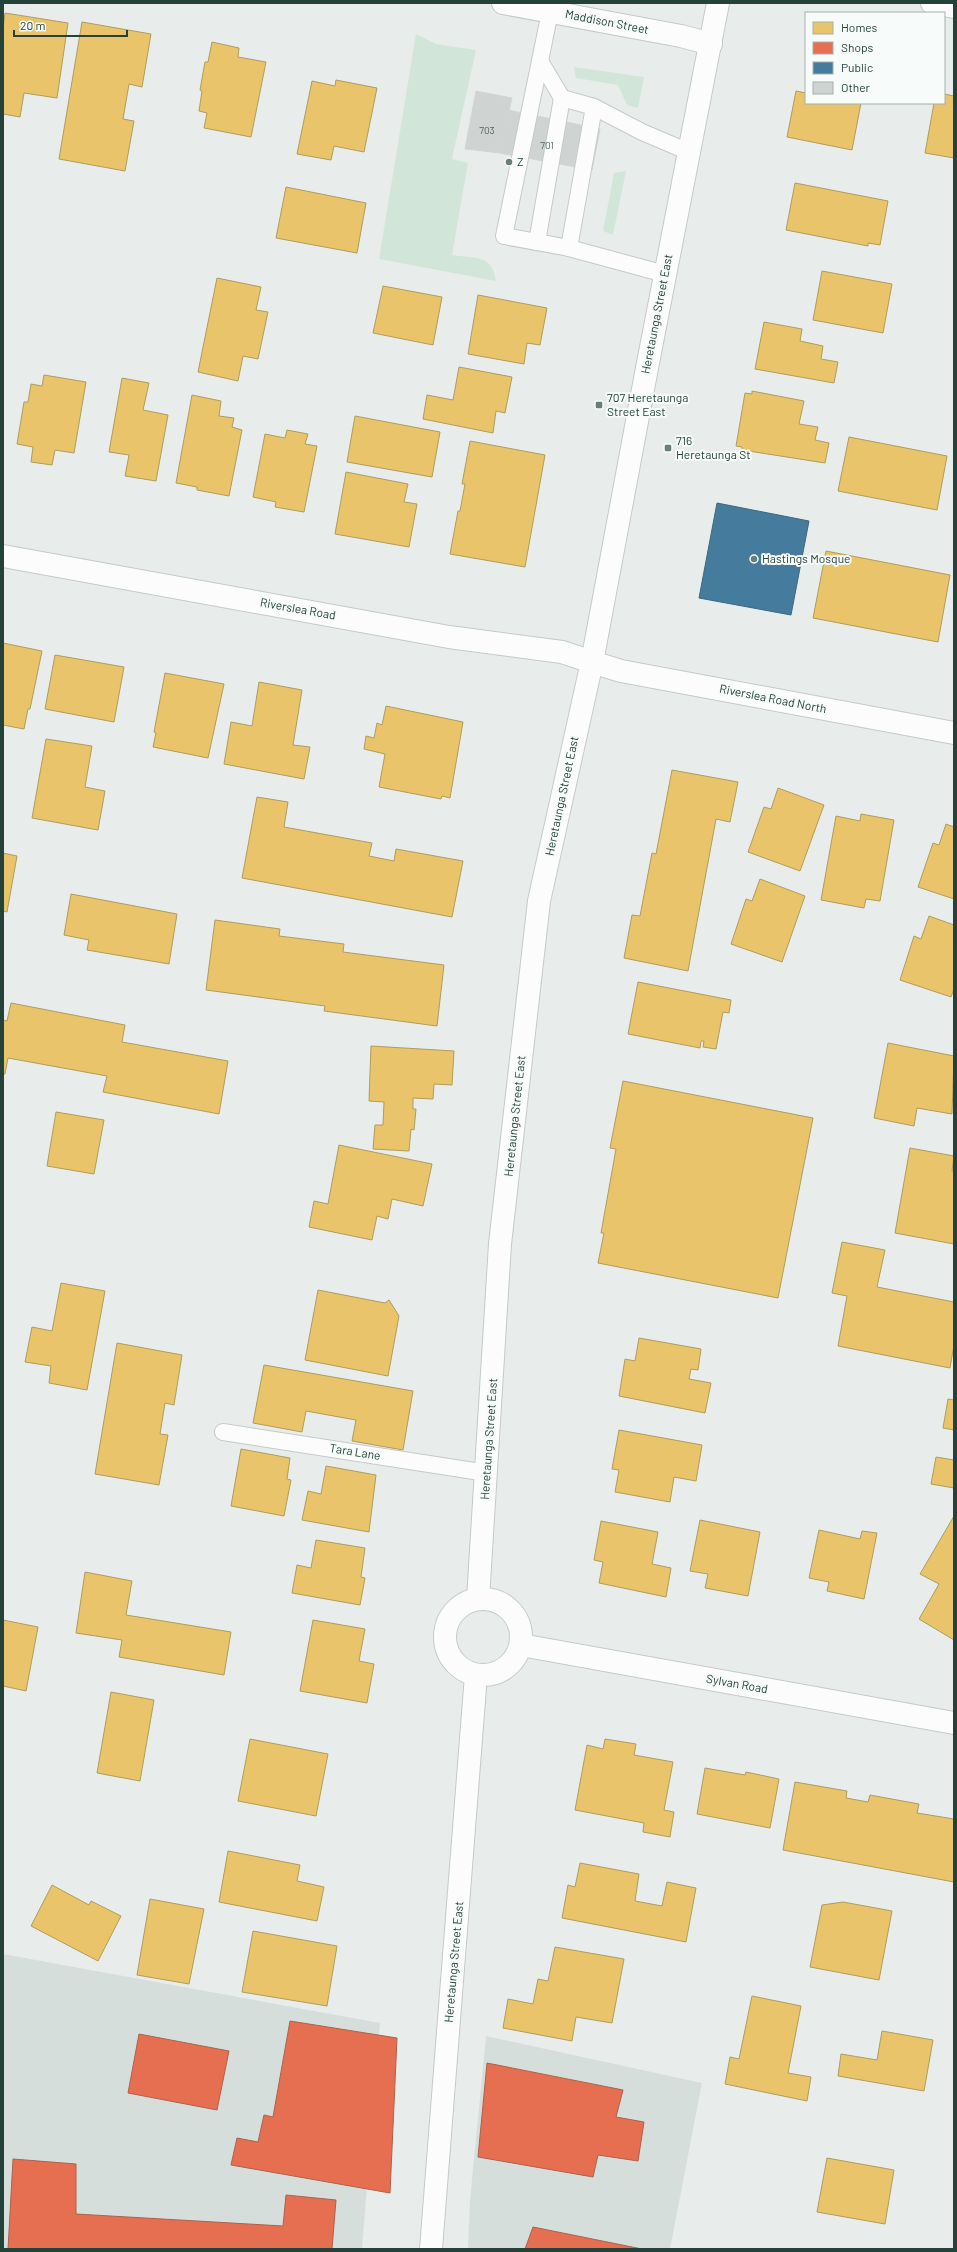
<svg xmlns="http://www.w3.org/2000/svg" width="957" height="2252" viewBox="0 0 957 2252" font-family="Barlow,sans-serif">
<rect width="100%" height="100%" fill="#e8edeb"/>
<g fill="#d6dedb">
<polygon points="3,1954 380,2023 362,2249 3,2249"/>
<polygon points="486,2036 702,2083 670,2249 468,2249 470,2200"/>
</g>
<g fill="#d1e6d8">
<path d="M416 34 436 44 476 50 452 159 468 163 452 255C474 259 492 253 496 281L379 259Z"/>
<polygon points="574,67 644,77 638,108 627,105 618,85 576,78"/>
<polygon points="626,171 613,235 603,231 614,173"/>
</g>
<g fill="#e9c46a" stroke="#ae9d5c">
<polygon points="5,13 68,23 57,98 24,93 20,117 3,114 3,29"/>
<polygon points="82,22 151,34 142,87 129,84 123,119 134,121 125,171 59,159"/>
<polygon points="212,42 239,48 238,57 266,62 251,137 204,128 207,113 199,111 202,91 200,90 205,62 208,62"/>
<polygon points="336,80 377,88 364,152 334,146 331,160 297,154 312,81 335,86"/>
<polygon points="796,91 806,93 806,103 861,103 852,150 787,137"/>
<polygon points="944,94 954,96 954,158 925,153 934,103 944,103"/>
<polygon points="795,183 888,201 880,245 868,243 868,246 786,230"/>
<polygon points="286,187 366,203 357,253 276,238"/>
<polygon points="822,271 892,284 883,333 813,320"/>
<polygon points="217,278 261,287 256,310 268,312 258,359 243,356 238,381 198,372"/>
<polygon points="383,286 442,297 433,345 373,333"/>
<polygon points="478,295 547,308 540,345 527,343 524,364 468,354"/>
<polygon points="764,322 802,329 800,341 823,346 821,359 838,362 834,383 755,369"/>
<polygon points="459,367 512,377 505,413 496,411 493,433 423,419 427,395 453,400"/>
<polygon points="44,375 86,382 74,453 55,450 52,465 31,462 33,447 17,444 24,402 28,402 31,384 42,386"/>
<polygon points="122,378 149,383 143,410 168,415 156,481 125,476 129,455 109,452"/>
<polygon points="752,391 804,401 799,424 818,427 815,440 829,443 825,463 742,450 742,447 736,446 745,393 752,394"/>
<polygon points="192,395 221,401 219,416 234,418 232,427 242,430 229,496 197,490 197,487 176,483"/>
<polygon points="355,416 440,432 432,477 347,462"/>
<polygon points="287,430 308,434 305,444 317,446 304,512 275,507 276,502 253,497 265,434 285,438"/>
<polygon points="849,437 947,456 937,510 838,491"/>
<polygon points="470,441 545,455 525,567 450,554 458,511 460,511 465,484 462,484"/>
<polygon points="346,472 408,484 404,502 417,504 409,547 335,534"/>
<polygon points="826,551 950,575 938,642 813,618"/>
<polygon points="3,643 42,651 30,709 28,709 24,729 3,725"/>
<polygon points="55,655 124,667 114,722 45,709"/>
<polygon points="165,673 224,684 208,758 153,747 156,733 154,732"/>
<polygon points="259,682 302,690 293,745 310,747 304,779 224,764 231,722 252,726"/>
<polygon points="386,706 463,722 450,798 442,796 441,799 379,787 385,754 364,749 366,736 374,738 377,723 382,725"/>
<polygon points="46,739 92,746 85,787 105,791 98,830 32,818"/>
<polygon points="672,770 738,782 730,822 716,819 688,971 624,958 632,915 640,916 652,853 656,854"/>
<polygon points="778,788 824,805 800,871 748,852 764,807 771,809"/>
<polygon points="257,797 288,802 284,827 372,843 369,856 394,861 396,849 463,861 452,917 242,878"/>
<polygon points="861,814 894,820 880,901 866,899 864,908 821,900 836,816 860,821"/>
<polygon points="946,824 954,827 954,899 918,887 933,843 939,845"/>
<polygon points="3,853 17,856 7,912 3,911"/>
<polygon points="760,879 805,896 782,962 731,944 746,899 752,901"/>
<polygon points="71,894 177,914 169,964 87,950 89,940 64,935"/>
<polygon points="929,916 954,925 954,989 951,997 900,980 914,936 921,939"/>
<polygon points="215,920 280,929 279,936 344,944 343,952 444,965 437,1026 324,1011 325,1006 206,990"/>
<polygon points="638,982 731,1000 729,1013 723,1012 716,1049 703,1047 704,1041 701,1041 700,1048 628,1034"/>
<polygon points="11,1003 125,1025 122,1042 228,1061 219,1114 103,1092 107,1076 8,1058 5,1074 3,1074 3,1020 7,1021"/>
<polygon points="888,1043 954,1056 952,1114 917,1108 914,1126 874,1118"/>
<polygon points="371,1046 454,1051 452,1085 434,1084 433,1099 413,1098 413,1109 416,1109 414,1130 411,1129 409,1151 373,1149 375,1125 383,1125 384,1102 369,1101"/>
<polygon points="623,1081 813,1118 778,1298 598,1263 604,1233 601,1233 616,1149 610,1148"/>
<polygon points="56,1112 104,1120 94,1174 47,1166"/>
<polygon points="339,1145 432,1164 423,1206 392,1199 388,1219 377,1216 372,1240 309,1227 314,1201 328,1204"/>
<polygon points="910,1148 954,1156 952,1171 954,1171 954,1244 895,1233"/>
<polygon points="842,1242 885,1250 877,1287 954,1302 954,1345 950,1368 838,1346 847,1296 832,1293"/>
<polygon points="61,1283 105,1291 87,1390 49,1383 51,1366 25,1362 32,1327 52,1331"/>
<polygon points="318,1290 385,1303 389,1300 399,1316 388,1376 305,1360"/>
<polygon points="639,1338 701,1349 698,1370 691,1369 689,1379 711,1383 705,1413 619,1396 625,1359 635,1361"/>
<polygon points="117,1343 182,1355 174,1405 165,1403 160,1434 168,1435 159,1485 95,1474"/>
<polygon points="264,1365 413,1391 403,1450 352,1441 356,1420 306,1411 302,1432 253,1423"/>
<polygon points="948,1399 954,1400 954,1430 943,1428"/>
<polygon points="619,1430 702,1445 696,1481 674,1477 670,1502 615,1492 619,1470 612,1469"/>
<polygon points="241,1449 290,1458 287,1479 291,1480 284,1516 231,1506"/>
<polygon points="936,1457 954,1460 954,1488 931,1484"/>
<polygon points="326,1466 376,1475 369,1532 302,1520 308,1491 321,1494"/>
<polygon points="954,1516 954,1640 919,1619 939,1584 920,1574"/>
<polygon points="700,1520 760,1532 748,1596 705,1588 708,1574 690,1571"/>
<polygon points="601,1521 658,1532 652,1564 671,1568 666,1597 599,1583 603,1562 594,1560"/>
<polygon points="819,1530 860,1539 862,1531 877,1533 864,1599 827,1591 829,1582 809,1578"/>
<polygon points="316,1540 365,1548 361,1577 365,1578 360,1605 292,1593 297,1565 311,1568"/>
<polygon points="85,1572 132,1581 126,1615 231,1632 224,1675 119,1657 122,1640 76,1633"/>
<polygon points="3,1620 38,1627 26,1691 3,1686"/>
<polygon points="313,1620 365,1629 359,1661 374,1664 367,1703 300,1691"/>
<polygon points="111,1692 154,1700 140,1781 97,1773"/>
<polygon points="250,1739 328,1754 316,1816 238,1801"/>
<polygon points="605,1739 636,1744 634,1755 673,1762 664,1810 674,1812 670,1837 643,1832 644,1823 575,1810 587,1745 603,1749"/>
<polygon points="705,1768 745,1775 746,1772 779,1779 770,1828 697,1814"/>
<polygon points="795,1782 847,1791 846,1798 868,1802 870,1795 919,1804 917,1813 954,1819 954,1882 783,1850"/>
<polygon points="228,1851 300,1865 297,1881 324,1887 317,1921 219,1902"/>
<polygon points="580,1863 639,1874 635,1901 662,1906 667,1882 696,1888 686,1942 562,1918 568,1885 575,1887"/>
<polygon points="52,1885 89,1905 91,1901 121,1916 98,1961 31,1926"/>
<polygon points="150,1899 204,1909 189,1984 137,1975"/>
<polygon points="843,1902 892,1911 879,1980 810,1967 822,1905"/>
<polygon points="253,1931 337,1946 327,2006 242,1992"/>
<polygon points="555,1947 624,1959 612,2023 576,2017 572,2041 503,2028 508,1999 533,2004 538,1979 548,1981"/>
<polygon points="752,1996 801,2006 788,2073 811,2077 807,2101 725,2084 730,2057 739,2059"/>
<polygon points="882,2031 933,2040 924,2091 838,2076 841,2054 877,2060"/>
<polygon points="827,2158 894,2170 885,2224 817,2212"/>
</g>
<g fill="#e76f51" stroke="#ac624a">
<polygon points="290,2021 397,2038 390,2193 231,2165 237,2138 258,2142 264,2115 273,2117"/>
<polygon points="139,2034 229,2051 217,2110 128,2093"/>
<polygon points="487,2063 623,2090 616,2117 644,2122 638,2161 598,2155 593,2177 478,2157"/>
<polygon points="13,2159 76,2164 76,2214 283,2226 286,2195 336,2200 332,2249 8,2249"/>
<polygon points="533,2227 642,2249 525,2249"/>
</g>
<polygon fill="#457b9d" stroke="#3b6a7f" points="717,503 809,521 791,615 699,598"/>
<g fill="#cfd4d2" stroke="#d1d6d4">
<polygon points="476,91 512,98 500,153 465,149"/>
<polygon points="508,110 600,129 592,170 500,153"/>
</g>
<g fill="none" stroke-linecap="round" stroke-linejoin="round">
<g stroke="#c5cac8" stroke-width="18">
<g id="lane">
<polyline points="550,12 504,236 569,248 665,274"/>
<polyline points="562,98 594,107 569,248"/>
<polyline points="594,107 642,132 689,152"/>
<polyline points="537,242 562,98 540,61"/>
<polyline points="223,1432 487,1473"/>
</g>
</g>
<g stroke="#c5cac8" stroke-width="24">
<g id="street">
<polyline points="503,3 681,36 711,44"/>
<polyline points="932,3 954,7"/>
<polyline points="592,662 621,671 954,733"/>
</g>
</g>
<g stroke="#c3cbc8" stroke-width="24">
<g id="secondary">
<polyline points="3,556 449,637 562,652 592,662"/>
<polyline points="478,1599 500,1244 539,901 592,662 647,368 718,3"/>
<circle cx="483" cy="1637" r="38"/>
<polyline points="521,1645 954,1723"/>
<polyline points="431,2249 476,1675"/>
</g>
</g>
<use href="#lane" stroke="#fcfcfc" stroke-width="16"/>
<use href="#street" stroke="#fcfcfc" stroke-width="22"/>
<use href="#secondary" stroke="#fcfcfc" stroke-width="22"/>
</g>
<g fill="#697e78" stroke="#f7fbf9" stroke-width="1.5">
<circle cx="509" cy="162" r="4"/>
<rect x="595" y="401" width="8" height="8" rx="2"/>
<rect x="664" y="444" width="8" height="8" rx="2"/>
<circle cx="754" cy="559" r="4"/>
</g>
<g text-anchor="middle" stroke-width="4" stroke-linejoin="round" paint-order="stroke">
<g font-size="10" fill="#506761">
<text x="487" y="134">703</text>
<text x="547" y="149">701</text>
</g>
<g font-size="12" fill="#24423a" stroke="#f7fbf9">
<text transform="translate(607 22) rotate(11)" y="4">Maddison Street</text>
<text transform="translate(657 314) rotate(-79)" y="4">Heretaunga Street East</text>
<text transform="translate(298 609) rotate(10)" y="4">Riverslea Road</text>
<text transform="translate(773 699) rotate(11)" y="4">Riverslea Road North</text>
<text transform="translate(562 796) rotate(-78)" y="4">Heretaunga Street East</text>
<text transform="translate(515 1116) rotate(-84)" y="4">Heretaunga Street East</text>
<text transform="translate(489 1439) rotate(-86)" y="4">Heretaunga Street East</text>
<text transform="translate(355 1452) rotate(9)" y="4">Tara Lane</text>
<text transform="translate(737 1684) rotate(10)" y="4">Sylvan Road</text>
<text transform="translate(454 1962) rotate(-85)" y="4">Heretaunga Street East</text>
</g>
<g font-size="12" fill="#24423a" stroke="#f7fbf9" text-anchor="start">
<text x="517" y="166">Z</text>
<text x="607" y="402">707 Heretaunga<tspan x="607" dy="14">Street East</tspan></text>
<text x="676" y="445">716<tspan x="676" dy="14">Heretaunga St</tspan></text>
<text x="762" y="563">Hastings Mosque</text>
</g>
</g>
<rect width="957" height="2252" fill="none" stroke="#24423a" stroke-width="8"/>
<rect x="805" y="12" width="140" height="92" fill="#f7fbf9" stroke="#a3b1ad"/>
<rect x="813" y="22" width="20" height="12" fill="#e9c46a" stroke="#a3b1ad"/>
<text x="841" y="32" font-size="12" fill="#24423a">Homes</text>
<rect x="813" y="42" width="20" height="12" fill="#e76f51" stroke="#a3b1ad"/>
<text x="841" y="52" font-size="12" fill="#24423a">Shops</text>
<rect x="813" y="62" width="20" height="12" fill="#457b9d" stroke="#a3b1ad"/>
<text x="841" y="72" font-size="12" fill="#24423a">Public</text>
<rect x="813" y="82" width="20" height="12" fill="#cfd4d2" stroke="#a3b1ad"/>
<text x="841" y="92" font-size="12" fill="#24423a">Other</text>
<path d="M14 30v6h113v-6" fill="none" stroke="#24423a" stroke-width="2"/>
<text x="20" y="30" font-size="12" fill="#24423a" stroke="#f7fbf9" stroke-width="3" paint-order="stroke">20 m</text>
</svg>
